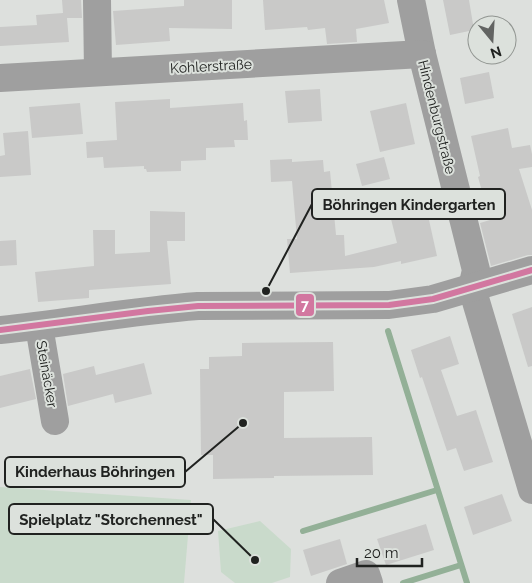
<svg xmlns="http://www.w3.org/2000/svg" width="532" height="583" viewBox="0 0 532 583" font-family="Raleway,sans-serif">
<rect width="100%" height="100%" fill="#dde0dd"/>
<g fill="#c9dacb">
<polygon points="0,487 191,500 184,583 0,583"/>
<polygon points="260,521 291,549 290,577 272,583 235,583 221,572 218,531"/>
</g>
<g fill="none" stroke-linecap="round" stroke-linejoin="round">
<g stroke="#93b097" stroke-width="6">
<polyline points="388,331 467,583"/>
<polyline points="303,531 437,490"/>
<polyline points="403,583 461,565"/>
</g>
</g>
<g fill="#c9c9c8">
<polygon points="62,0 81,0 82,18 67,18 69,42 0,46 0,27 37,25 36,15 63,13"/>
<polygon points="184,0 232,0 232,29 169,28 170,41 116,45 113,11 184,6"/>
<polygon points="263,0 384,0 389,23 356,29 357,42 327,44 325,28 308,30 307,27 265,30"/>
<polygon points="443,0 469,0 474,30 450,35"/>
<polygon points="489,72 494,98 465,104 460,78"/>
<polygon points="320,89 322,121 288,123 285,91"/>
<polygon points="170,99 170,108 243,103 244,121 247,120 248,140 234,140 235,147 206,148 206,160 181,161 181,171 147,172 146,169 144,169 144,166 104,168 103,157 87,158 86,142 117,140 115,102"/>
<polygon points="80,103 83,134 32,138 29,107"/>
<polygon points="406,103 415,144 380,152 370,111"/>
<polygon points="508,128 512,148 530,145 532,154 532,167 519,169 532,210 532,255 528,255 491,266 480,223 490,220 478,177 480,176 471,136"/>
<polygon points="28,131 31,175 0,177 0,156 5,155 3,133"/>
<polygon points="384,157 390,179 362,186 356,164"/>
<polygon points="292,159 292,162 323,160 324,172 330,171 336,235 344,235 345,256 397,243 391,219 427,211 437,256 401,264 401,261 374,267 290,273 287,239 297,239 292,181 271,182 270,160"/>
<polygon points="150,211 185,212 185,241 167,241 171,284 89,290 89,298 38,302 35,272 94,266 93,230 115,230 115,254 150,252"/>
<polygon points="16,240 17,265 0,266 0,241"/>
<polygon points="532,307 532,366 528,367 512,314"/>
<polygon points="450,336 459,364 441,370 457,416 476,410 493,462 464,471 456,448 447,451 422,377 420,378 411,350"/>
<polygon points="333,342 334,391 284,392 284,438 372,437 373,475 274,476 274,478 213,479 213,455 201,455 200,369 209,369 209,357 242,356 242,343"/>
<polygon points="144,363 152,394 115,403 113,394 68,406 63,374 94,366 96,375"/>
<polygon points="30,369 36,399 0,408 0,376"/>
<polygon points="502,494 512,521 473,535 464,507"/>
<polygon points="426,524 434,550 386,565 377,539"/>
<polygon points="340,539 347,564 311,576 303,550"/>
</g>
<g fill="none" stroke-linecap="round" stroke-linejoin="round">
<g stroke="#9f9f9f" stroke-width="28">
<polyline points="97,0 98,72"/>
<polyline points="411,0 422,54 476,270 472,288 532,490"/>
<polyline points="0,78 422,54"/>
<polyline points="39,326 55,421"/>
<path d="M0 330C66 323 132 311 198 306L389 305 433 299 532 270"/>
<polyline points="340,583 366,574 369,583"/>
</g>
<g stroke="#dce1dc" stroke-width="10">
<polyline id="bus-1" points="0,330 148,311 198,306 389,305 433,299 532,270"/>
</g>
<use href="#bus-1" stroke="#d277a0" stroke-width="6"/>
</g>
<g text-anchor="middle" stroke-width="4" stroke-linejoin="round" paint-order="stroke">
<g font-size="14" fill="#202220" stroke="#dce1dc">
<text transform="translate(211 66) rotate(-3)" y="5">Kohlerstraße</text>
<text transform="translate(437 117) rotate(76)" y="5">Hindenburgstraße</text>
<text transform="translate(47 374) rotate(80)" y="5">Steinäcker</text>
</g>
</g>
<path fill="none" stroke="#202220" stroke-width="2" d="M266 291L312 204M243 423L185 472M255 560L213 519"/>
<g fill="#202220" stroke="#dce1dc" stroke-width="2">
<circle cx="266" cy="291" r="5"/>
<circle cx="243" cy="423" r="5"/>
<circle cx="255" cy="560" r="5"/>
</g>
<g fill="#dce1dc" stroke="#202220" stroke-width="2">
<rect x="312" y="189" width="193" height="30" rx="5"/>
<rect x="5" y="457" width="180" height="30" rx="5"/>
<rect x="9" y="504" width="204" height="30" rx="5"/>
</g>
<g font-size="15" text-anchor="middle" font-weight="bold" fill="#202220">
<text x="409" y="210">Böhringen Kindergarten</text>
<text x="95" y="477">Kinderhaus Böhringen</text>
<text x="111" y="525">Spielplatz "Storchennest"</text>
</g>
<rect stroke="#dce1dc" stroke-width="2" x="295" y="293" width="20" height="24" rx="5" fill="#d277a0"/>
<g font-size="14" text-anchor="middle" font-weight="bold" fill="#fff">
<text x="305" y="310">7</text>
</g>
<g transform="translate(492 40) rotate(162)"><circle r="24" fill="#dce1dc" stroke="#919591"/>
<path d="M0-4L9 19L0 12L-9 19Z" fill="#626462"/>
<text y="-8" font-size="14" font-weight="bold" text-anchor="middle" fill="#202220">N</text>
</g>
<path d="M357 558v8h65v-8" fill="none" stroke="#202220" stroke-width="2.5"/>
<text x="364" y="558" font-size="15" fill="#202220" stroke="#dce1dc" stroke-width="4" paint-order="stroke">20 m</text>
</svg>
